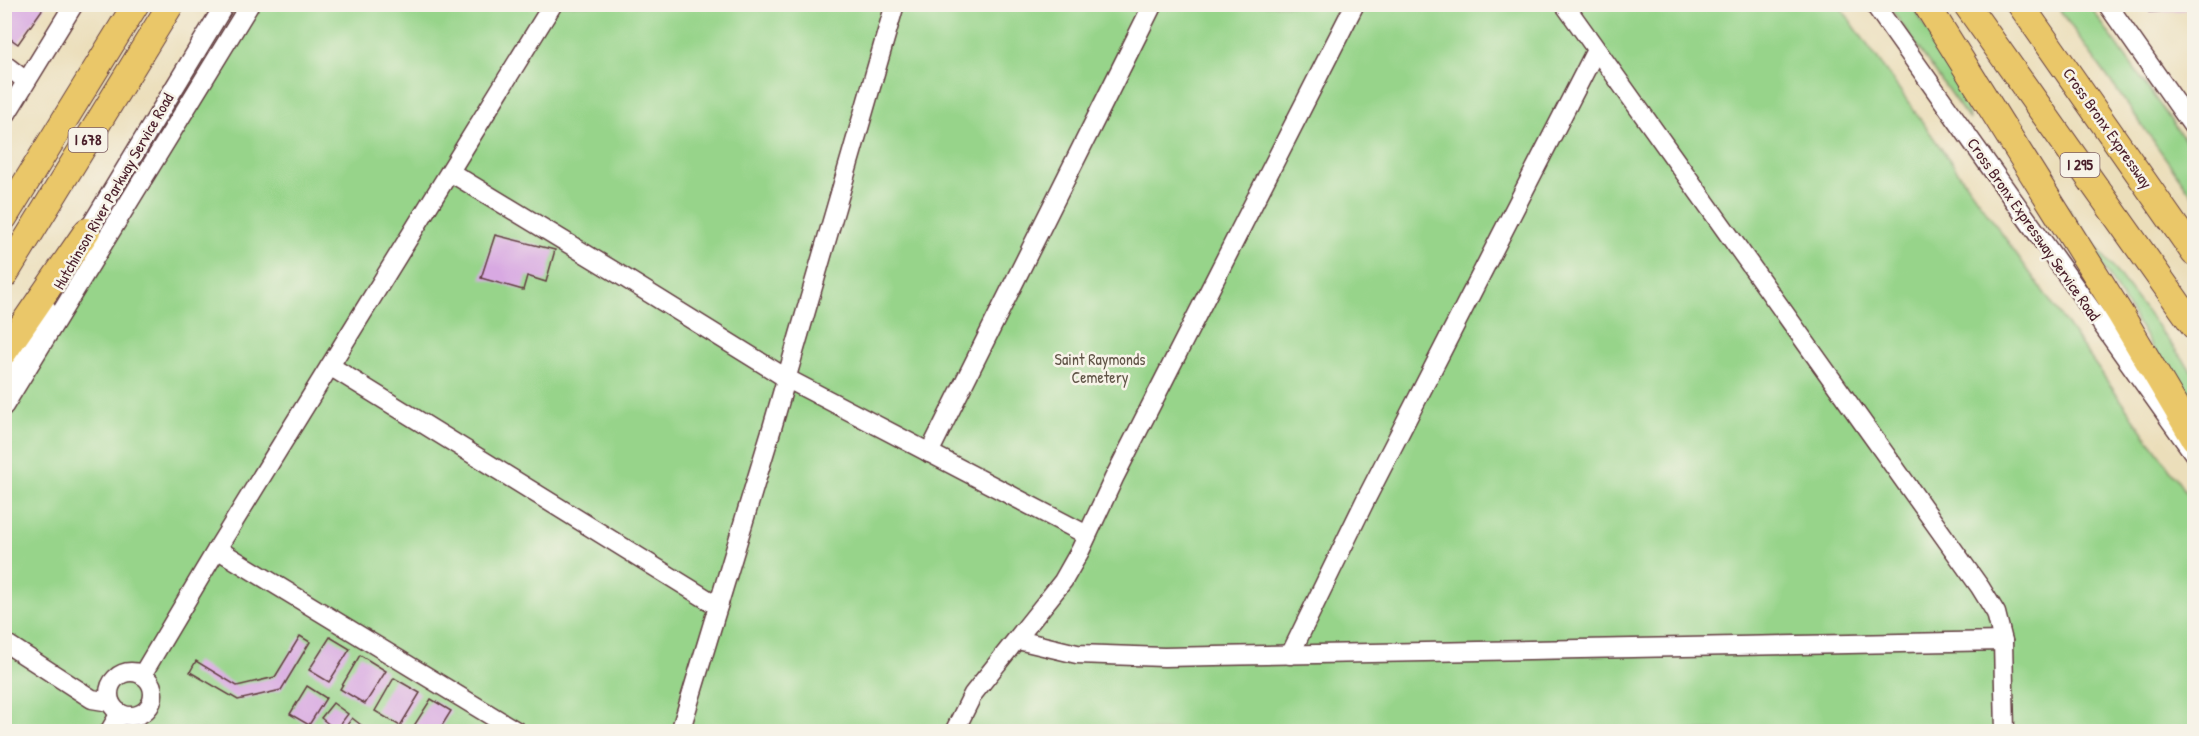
<svg xmlns="http://www.w3.org/2000/svg" width="2199" height="736" viewBox="0 0 2199 736" font-family="'Patrick Hand',sans-serif">
<rect width="100%" height="100%" fill="#f7f3e8"/>
<filter id="ink" filterUnits="userSpaceOnUse"><feTurbulence type="fractalNoise" baseFrequency=".0167" numOctaves="2"/><feDisplacementMap in="SourceGraphic" scale="12" xChannelSelector="R" yChannelSelector="G"/><feConvolveMatrix kernelMatrix="1 2 1 2 8 2 1 2 1" color-interpolation-filters="sRGB"/></filter>
<filter id="wash" filterUnits="userSpaceOnUse"><feTurbulence type="fractalNoise" baseFrequency=".008" numOctaves="4" result="noise"/><feDisplacementMap in="SourceGraphic" scale="24" xChannelSelector="R" yChannelSelector="G"/><feGaussianBlur stdDeviation="1.35" result="paint"/><feColorMatrix in="noise" values="0 0 0 0 0 0 0 0 0 0 0 0 0 0 0 0 0 1.4 0 .05"/><feComposite in="paint" operator="in"/></filter>
<g filter="url(#wash)">
<rect width="100%" height="100%" fill="#ebdeba"/>
<g fill="#97d48a" stroke="#707a5a" stroke-width="1.5">
<polygon points="245,5 1839,5 2194,503 2194,731 5,731 4,397"/>
<polygon points="1888,5 1912,5 1966,93 1969,120"/>
<polygon points="2056,5 2089,5 2194,153 2194,198"/>
<polygon points="2064,204 2194,374 2194,415"/>
</g>
<g id="blocks">
<g fill="#d8a9e2">
<polygon points="4,4 46,4 18,44 4,34"/>
<polygon points="2149,4 2185,4 2185,10 2149,12"/>
<polygon points="495,235 555,250 546,282 527,276 523,290 481,278"/>
<polygon points="300,636 310,642 281,690 238,700 190,672 196,661 237,686 275,677"/>
<polygon points="330,637 350,649 329,682 309,670"/>
<polygon points="360,655 386,671 365,704 340,689"/>
<polygon points="394,678 420,693 400,726 375,711"/>
<polygon points="307,686 326,698 309,725 290,714"/>
<polygon points="431,699 451,711 438,732 410,732"/>
<polygon points="333,703 348,714 336,730 321,718"/>
<polygon points="352,718 370,732 342,732"/>
</g>
</g>
</g>
<g filter="url(#ink)">
<use href="#blocks" fill-opacity="0" stroke="#623c40" stroke-width="1.5"/>
<g fill="none" stroke-linecap="round" stroke-linejoin="round">
<g stroke="#623c40" stroke-width="21">
<g id="minor">
<polyline points="1564,4 1980,587 1996,613 2003,641 2005,732"/>
<polyline points="1874,4 2194,454"/>
<polyline points="2107,4 2194,128"/>
<polyline points="4,64 26,81"/>
<polyline points="4,118 74,4"/>
<polyline points="450,172 617,273 786,378 1087,535"/>
<polyline points="81,242 225,4"/>
<polyline points="330,366 718,606"/>
<polyline points="4,380 46,308"/>
<polyline points="4,406 250,4"/>
<polyline points="929,453 1153,4"/>
<polyline points="217,549 518,732"/>
<polyline points="1018,640 1077,654 1164,657 2003,641"/>
<polyline points="4,642 92,699 110,702"/>
<polyline points="1290,655 1366,499 1596,50"/>
<circle cx="131" cy="694" r="22"/>
<polyline points="142,675 217,549 553,4"/>
<polyline points="109,732 120,713"/>
<polyline points="680,732 772,428 895,4"/>
<polyline points="954,732 973,694 1063,581 1080,551 1114,478 1355,4"/>
</g>
</g>
<g stroke="#623c40" stroke-width="28">
<g id="highway">
<polyline points="1926,4 2121,315 2194,438"/>
<polyline points="1966,4 2194,326"/>
<polyline points="2020,4 2194,253"/>
<polyline points="4,218 136,4"/>
<polyline points="4,276 171,4"/>
<polyline points="4,352 87,231"/>
</g>
</g>
<use href="#minor" stroke="#fff" stroke-width="18"/>
<use href="#highway" stroke="#eac769" stroke-width="26"/>
</g>
</g>
<g text-anchor="middle" stroke-width="5" stroke-linejoin="round" paint-order="stroke">
<g fill="#f7f3e8" stroke="#7e5f64" stroke-width="1.5">
<rect x="68.5" y="128" width="39" height="24" rx="4.5"/>
<rect x="2060.5" y="153" width="39" height="24" rx="4.5"/>
</g>
<g font-size="15" font-weight="bold" fill="#4a1f2b">
<text x="88" y="145">I 678</text>
<text x="2080" y="170">I 295</text>
</g>
<g font-size="16" fill="#4a1f2b" stroke="#f7f3e8">
<text transform="translate(2108 128) rotate(55)" y="6">Cross Bronx Expressway</text>
<text transform="translate(113 191) rotate(-60)" y="6">Hutchinson River Parkway Service Road</text>
<text transform="translate(2034 229) rotate(55)" y="6">Cross Bronx Expressway Service Road</text>
</g>
<g font-size="16" fill="#615548" stroke="#f7f3e8">
<text x="1100" y="365">Saint Raymonds<tspan x="1100" dy="18">Cemetery</tspan></text>
</g>
</g>
<rect width="2199" height="736" fill="none" stroke="#f7f3e8" stroke-width="24"/>
</svg>
